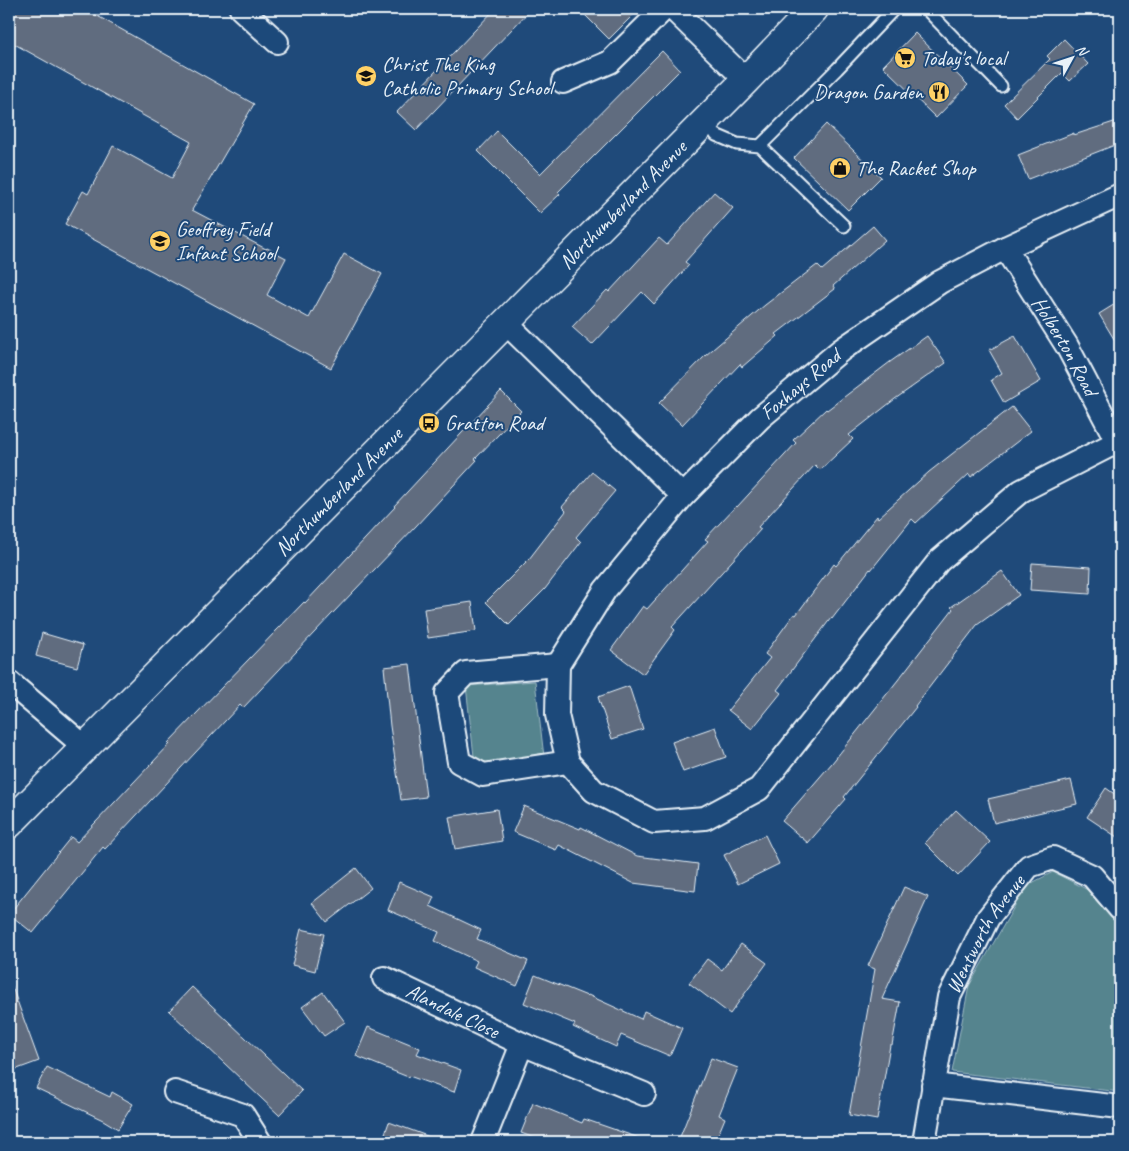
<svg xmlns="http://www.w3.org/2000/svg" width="1129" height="1151" viewBox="0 0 1129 1151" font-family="Caveat,sans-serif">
<rect width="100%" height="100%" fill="#1f4a7a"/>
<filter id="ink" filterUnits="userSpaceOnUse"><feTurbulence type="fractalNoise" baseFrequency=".02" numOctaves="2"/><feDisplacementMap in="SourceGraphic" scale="10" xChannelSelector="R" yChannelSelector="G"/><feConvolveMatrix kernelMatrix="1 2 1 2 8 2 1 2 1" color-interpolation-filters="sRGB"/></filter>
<g filter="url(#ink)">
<g fill="#54848e" stroke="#9ebac3">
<polygon points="535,681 544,757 475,765 466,686"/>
<polygon points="1053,872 1088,890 1120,927 1120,1092 952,1072 969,986 1026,886"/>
</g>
<g fill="#606c7f" stroke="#e8f1f8">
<polygon points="9,9 85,9 254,104 192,210 266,249 267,248 286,258 267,295 309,318 344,254 382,274 331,368 65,224 83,191 88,194 113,146 172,178 191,142 9,41"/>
<polygon points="495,9 531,9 416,130 397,112"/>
<polygon points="579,9 639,9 609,39"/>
<polygon points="915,33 968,85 936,118 883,66"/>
<polygon points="1064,39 1088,64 1070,81 1062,73 1017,118 1004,104 1050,59 1047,56"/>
<polygon points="662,51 680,70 558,192 560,194 540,213 478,151 497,131 540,174"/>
<polygon points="1120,120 1120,143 1028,179 1018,155 1074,133 1074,135"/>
<polygon points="826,124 881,177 848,210 794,158"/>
<polygon points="714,192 733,208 685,262 689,265 654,304 642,292 592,345 572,327 607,290 609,292 659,238 667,245"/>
<polygon points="873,226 885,240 833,286 835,289 776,334 778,336 742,367 740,364 682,425 659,403 706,355 765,305 817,265 822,270"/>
<polygon points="1120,301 1120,349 1099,314"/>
<polygon points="927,336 946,363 895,399 849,435 853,439 820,470 815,465 758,527 761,529 672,627 675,630 643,674 611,650 643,606 647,609 708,541 705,539 736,506 737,507 796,443 793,440 826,409 827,410 890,362"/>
<polygon points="1015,336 1041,381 1004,403 991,380 1002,373 989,350"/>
<polygon points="501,391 521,411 475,459 477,460 416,526 332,614 243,708 240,705 105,849 103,847 33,933 9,914 71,837 77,842 170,744 168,743 304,602 305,603 395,507 394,506"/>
<polygon points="1012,407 1031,431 971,477 969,474 916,523 912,519 871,570 870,569 832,619 831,618 777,690 781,693 752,729 728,710 770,658 765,654 794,614 796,615 834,564 836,566 877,516 878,518 929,472"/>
<polygon points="592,472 615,491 576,537 581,542 545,589 509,625 486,602 529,559 566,511 562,507"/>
<polygon points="1032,563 1091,567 1090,594 1030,590"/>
<polygon points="1002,571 1019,595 977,625 915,706 916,707 844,797 846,799 808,843 782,821 832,763 898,680 953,609 951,607"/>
<polygon points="472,602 476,631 428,638 424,609"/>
<polygon points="42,633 83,645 77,667 36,656"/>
<polygon points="410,664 426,797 401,800 390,726 384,667"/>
<polygon points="629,686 643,729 612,739 598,697"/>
<polygon points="715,727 726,757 683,772 672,742"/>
<polygon points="1071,780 1077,804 994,823 988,799"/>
<polygon points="1106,788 1120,798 1120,839 1087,817"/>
<polygon points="524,806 580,829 581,827 637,856 698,864 695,891 633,883 559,845 556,850 513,832"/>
<polygon points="497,809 502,841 455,849 449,817"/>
<polygon points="956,810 990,842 958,876 925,843"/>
<polygon points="765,835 779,864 738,884 724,855"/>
<polygon points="356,868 371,888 327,922 312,903"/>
<polygon points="399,882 434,897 430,906 481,930 477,939 528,961 517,986 474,967 477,961 435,941 439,932 388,910"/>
<polygon points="904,887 928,897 882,999 900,1002 892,1045 890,1045 877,1120 849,1115 875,969 868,966"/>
<polygon points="301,929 324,934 315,971 292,965"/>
<polygon points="741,944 767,963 730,1014 689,983 707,959 722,970"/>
<polygon points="535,975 587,996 588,995 641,1019 644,1011 682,1028 670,1056 621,1035 616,1047 573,1027 575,1024 524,1003"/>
<polygon points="9,984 11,984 39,1061 9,1072"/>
<polygon points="192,987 302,1091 279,1115 169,1011"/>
<polygon points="323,992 345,1022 324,1036 302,1007"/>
<polygon points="368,1027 420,1048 417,1054 461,1070 454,1092 409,1076 408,1077 356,1056"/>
<polygon points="711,1058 738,1068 719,1115 725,1118 715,1142 678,1142"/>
<polygon points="47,1067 110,1097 112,1092 133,1104 118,1129 103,1120 36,1088"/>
<polygon points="533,1103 582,1123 584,1119 642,1139 641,1142 545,1142 521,1133"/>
<polygon points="389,1122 438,1140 438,1142 382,1142"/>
</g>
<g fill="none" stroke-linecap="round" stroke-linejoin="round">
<g stroke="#e8f1f8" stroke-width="15">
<g id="lane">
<polyline points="926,9 1001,86"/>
<polyline points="706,120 716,135 737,144 760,146 844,226"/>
<polyline points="760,146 837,69 894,9"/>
</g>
</g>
<g stroke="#e8f1f8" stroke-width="26">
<g id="street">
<polyline points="241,9 277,42"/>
<polyline points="673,9 746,80"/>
<polyline points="563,82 610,62 664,9"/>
<path id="s1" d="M1005 248 1067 346 1120 447"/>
<polyline points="505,322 683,496"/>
<path id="s2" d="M1117 442 1021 491 939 561 759 789 705 818 654 822 594 791 568 762 557 715 558 665 605 590 683 496 760 418 841 350 940 282 1005 248 1120 195"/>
<polyline points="558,665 466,673 447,693 459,762 483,775 568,762"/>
<polyline points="9,682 85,747"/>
<path id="s3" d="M384 978 522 1044 644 1094"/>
<polyline points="933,1085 1120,1107"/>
<polyline points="175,1092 243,1115 260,1142"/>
<polyline points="483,1142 522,1044"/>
<path id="s4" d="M924 1142 949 997 988 918 1029 866 1053 858 1092 876 1120 909"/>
</g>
</g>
<g stroke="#e8f1f8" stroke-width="31">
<g id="secondary">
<path id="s5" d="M9 824 746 80 814 9"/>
</g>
</g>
<use href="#lane" stroke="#1f4a7a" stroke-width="11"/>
<use href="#street" stroke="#1f4a7a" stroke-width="22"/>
<use href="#secondary" stroke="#1f4a7a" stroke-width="28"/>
</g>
</g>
<defs>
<g id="supermarket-disc" transform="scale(1.125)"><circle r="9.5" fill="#ffd166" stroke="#1f4a7a"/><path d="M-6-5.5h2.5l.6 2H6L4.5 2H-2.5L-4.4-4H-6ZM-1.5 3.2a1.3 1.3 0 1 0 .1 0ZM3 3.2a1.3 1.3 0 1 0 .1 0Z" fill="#111"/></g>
<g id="school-disc" transform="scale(1.125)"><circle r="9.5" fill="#ffd166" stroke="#1f4a7a"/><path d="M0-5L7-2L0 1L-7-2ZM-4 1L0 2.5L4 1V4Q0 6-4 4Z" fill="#111"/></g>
<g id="restaurant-disc" transform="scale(1.125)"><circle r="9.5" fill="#ffd166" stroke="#1f4a7a"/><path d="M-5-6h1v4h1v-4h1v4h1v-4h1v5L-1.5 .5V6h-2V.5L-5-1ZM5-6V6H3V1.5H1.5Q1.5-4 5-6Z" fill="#111"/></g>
<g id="shop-disc" transform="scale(1.125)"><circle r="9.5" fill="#ffd166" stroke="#1f4a7a"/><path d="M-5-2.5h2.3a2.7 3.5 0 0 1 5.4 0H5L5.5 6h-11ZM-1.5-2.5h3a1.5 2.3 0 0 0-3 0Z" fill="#111"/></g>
<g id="bus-disc" transform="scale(1.125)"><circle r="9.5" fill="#ffd166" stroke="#1f4a7a"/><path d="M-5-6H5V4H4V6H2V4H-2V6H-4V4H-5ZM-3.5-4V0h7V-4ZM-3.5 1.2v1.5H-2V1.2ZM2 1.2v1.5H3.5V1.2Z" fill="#111"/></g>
</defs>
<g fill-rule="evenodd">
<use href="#supermarket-disc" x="905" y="58"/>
<use href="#school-disc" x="366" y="76"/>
<use href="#restaurant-disc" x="939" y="92"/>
<use href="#shop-disc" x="840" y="168"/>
<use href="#school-disc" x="160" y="241"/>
<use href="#bus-disc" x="429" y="423"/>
</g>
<g text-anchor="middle" stroke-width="4" stroke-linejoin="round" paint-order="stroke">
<g font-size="21" fill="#e8f1f8" stroke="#1f4a7a" text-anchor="start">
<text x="921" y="65">Today's local</text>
<text x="382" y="71">Christ The King<tspan x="382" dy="24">Catholic Primary School</tspan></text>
<text x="923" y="99" text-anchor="end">Dragon Garden</text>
<text x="856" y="175">The Racket Shop</text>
<text x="176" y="236">Geoffrey Field<tspan x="176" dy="24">Infant School</tspan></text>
<text x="445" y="430">Gratton Road</text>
</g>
<g font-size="21" fill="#e8f1f8" stroke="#1f4a7a">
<text dy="7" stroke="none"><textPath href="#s5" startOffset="872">Northumberland Avenue</textPath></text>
<text dy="7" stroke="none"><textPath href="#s1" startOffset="115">Holberton Road</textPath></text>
<text dy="7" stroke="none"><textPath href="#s2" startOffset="1196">Foxhays Road</textPath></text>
<text dy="7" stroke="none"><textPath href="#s5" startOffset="468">Northumberland Avenue</textPath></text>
<text dy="7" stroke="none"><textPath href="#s4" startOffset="220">Wentworth Avenue</textPath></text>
<text dy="7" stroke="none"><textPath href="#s3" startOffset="76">Alandale Close</textPath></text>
</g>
</g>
<rect width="1129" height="1151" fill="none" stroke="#1f4a7a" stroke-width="30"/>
<rect x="15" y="15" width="1099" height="1121" fill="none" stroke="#e8f1f8" stroke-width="2" filter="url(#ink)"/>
<g transform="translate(1072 58) rotate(50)" stroke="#1f4a7a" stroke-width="4" paint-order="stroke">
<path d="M0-4L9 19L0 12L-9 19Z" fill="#e8f1f8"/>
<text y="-8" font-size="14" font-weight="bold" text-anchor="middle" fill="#e8f1f8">N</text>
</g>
</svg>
